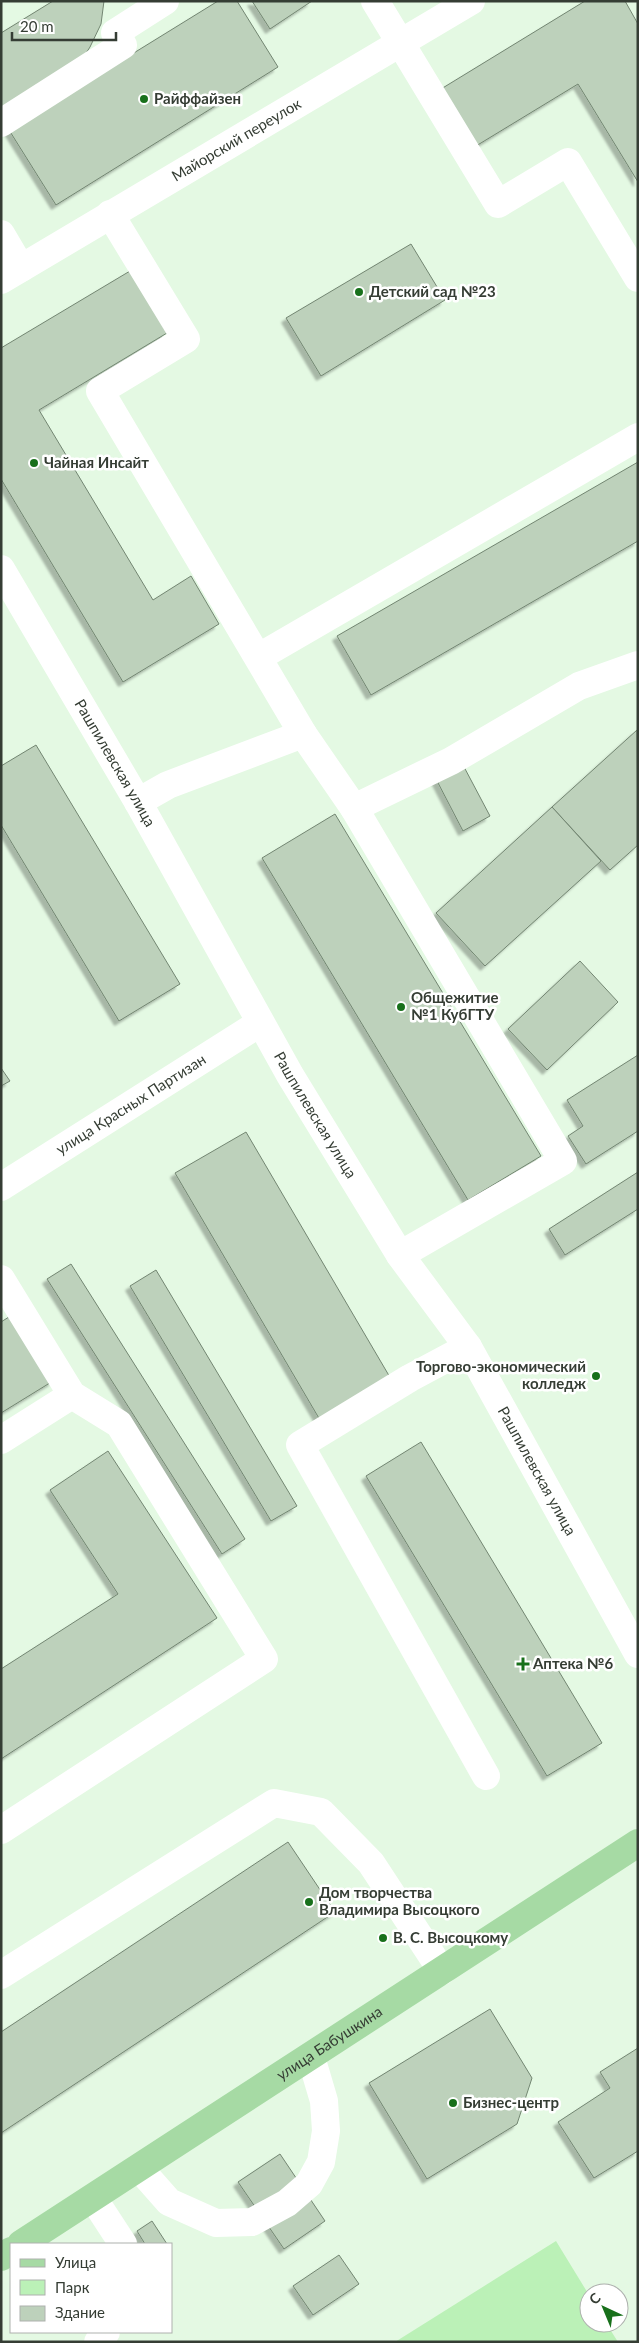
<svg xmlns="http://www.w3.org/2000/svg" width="639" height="2343" viewBox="0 0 639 2343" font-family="Lato,sans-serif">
<defs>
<filter id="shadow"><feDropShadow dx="-4.5" dy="4.5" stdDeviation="1" flood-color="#0004"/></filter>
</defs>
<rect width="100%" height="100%" fill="#e4f9e3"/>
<polygon fill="#bbf1b7" points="556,2241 589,2295 589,2323 606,2323 618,2342 395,2342"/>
<g fill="#bdd1bb" stroke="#738672" filter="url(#shadow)">
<polygon points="53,1 104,1 101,24 90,47 76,69 1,116 1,33"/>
<polygon points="218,1 237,1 278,67 56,205 9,130"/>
<polygon points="252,1 312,1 270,29"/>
<polygon points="585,1 625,1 638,24 638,182 578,84 476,146 441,89"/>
<polygon points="411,244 445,300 321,376 286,318"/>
<polygon points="130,271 167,333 39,410 153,600 191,576 219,624 123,682 1,479 1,348"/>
<polygon points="638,462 638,541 371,695 337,636"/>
<polygon points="637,730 638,845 610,870 552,807"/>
<polygon points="36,745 180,984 119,1021 1,825 1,766"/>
<polygon points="463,765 490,816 463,831 436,779"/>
<polygon points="552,807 601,861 485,966 436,913"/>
<polygon points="335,814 541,1156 468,1200 262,858"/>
<polygon points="580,961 618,1002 547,1070 508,1029"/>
<polygon points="638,1055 638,1131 586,1164 568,1136 583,1126 567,1100"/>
<polygon points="1,1068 10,1081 1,1086"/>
<polygon points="246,1132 391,1379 320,1420 175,1173"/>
<polygon points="638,1172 638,1209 565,1255 549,1229"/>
<polygon points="71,1264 245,1539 222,1554 47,1279"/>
<polygon points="156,1270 297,1506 271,1521 130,1286"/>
<polygon points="12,1315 53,1381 1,1413 1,1322"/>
<polygon points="421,1442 602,1743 547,1776 366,1476"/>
<polygon points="108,1451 217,1618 1,1759 1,1669 118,1594 50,1490"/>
<polygon points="288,1842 335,1912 1,2133 1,2032"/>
<polygon points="490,2009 532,2078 517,2124 427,2179 369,2083"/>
<polygon points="638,2048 638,2151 594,2178 558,2122 610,2088 600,2072"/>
<polygon points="280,2154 325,2221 284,2249 238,2182"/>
<polygon points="152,2221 167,2244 145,2244 137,2231"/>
<polygon points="339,2255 359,2284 313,2315 293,2286"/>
</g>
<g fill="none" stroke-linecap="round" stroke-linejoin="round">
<g stroke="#fff" stroke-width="28">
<polyline points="375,1 498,204 568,162 638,278"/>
<polyline points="1,123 123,45 115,33 165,1"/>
<polyline points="110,214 186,339 100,391 303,734 354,808 451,761 579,686 638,665"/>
<polyline points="1,234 21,268"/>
<path id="s1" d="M1 280 471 1"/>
<path id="s2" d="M1 569 138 802 290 1075 400 1255 468 1347 638 1654"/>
<polyline points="259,657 638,437"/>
<polyline points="138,802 168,785 303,734"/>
<polyline points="354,808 563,1161 400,1255"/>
<path id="s3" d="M1 1187 260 1023"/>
<polyline points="1,1279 72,1395 119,1424 264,1659 1,1830"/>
<polyline points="468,1347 410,1378 300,1445 486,1776"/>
<polyline points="1,1440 72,1395"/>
<polyline points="1,1975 274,1803 321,1812 371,1863 442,1971"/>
<polyline points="139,2168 169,2202 216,2223 252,2222 287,2203 309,2184 321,2162 326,2131 324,2101 311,2057"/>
<polyline points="93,2198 123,2244"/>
<polyline points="98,2342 106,2332"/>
</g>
<g stroke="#a6daa4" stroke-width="28">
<path id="s4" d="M21 2244 638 1843"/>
<polyline points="1,2257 11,2251"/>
</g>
</g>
<g fill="#18701b" stroke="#fff" stroke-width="2">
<circle cx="144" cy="99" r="5"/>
<circle cx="359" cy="292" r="5"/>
<circle cx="34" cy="463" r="5"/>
<circle cx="401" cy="1007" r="5"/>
<circle cx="596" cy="1376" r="5"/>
<path d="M520.5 1656.5h5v5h5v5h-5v5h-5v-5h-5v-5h5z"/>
<circle cx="309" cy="1902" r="5"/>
<circle cx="383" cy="1938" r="5"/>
<circle cx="453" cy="2103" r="5"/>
</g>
<g text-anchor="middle" stroke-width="5" stroke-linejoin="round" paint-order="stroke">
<g font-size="15" font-weight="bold" fill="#353d34" stroke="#fff" text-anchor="start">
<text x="154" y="104">Райффайзен</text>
<text x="369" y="297">Детский сад №23</text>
<text x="44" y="468">Чайная Инсайт</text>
<text x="411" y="1003">Общежитие<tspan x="411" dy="17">№1 КубГТУ</tspan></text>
<text x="586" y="1372" text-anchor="end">Торгово-экономический<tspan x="586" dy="17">колледж</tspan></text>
<text x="533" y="1669">Аптека №6</text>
<text x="319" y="1898">Дом творчества<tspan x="319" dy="17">Владимира Высоцкого</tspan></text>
<text x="393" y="1943">В. С. Высоцкому</text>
<text x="463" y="2108">Бизнес-центр</text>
</g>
<g font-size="15" fill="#353d34" stroke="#fff">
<text dy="5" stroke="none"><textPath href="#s1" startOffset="274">Майорский переулок</textPath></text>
<text dy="5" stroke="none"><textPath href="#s2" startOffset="225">Рашпилевская улица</textPath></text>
<text dy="5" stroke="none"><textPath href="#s3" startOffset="154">улица Красных Партизан</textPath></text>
<text dy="5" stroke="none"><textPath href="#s2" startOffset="630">Рашпилевская улица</textPath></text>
<text dy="5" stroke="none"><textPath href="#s2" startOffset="1050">Рашпилевская улица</textPath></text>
<text dy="5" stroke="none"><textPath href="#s4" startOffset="368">улица Бабушкина</textPath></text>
</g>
</g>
<rect width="639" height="2343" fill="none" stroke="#353d34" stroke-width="5"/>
<rect x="10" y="2243" width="162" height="90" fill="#ffffff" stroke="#aeb1ae"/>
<rect x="20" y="2259" width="25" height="8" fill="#a6daa4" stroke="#aeb1ae"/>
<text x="55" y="2268" font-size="15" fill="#353d34">Улица</text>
<rect x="20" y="2280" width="25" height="15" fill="#bbf1b7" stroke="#aeb1ae"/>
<text x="55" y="2293" font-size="15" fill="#353d34">Парк</text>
<rect x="20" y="2306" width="25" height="15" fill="#bdd1bb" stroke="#aeb1ae"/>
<text x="55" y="2318" font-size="15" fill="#353d34">Здание</text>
<g transform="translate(604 2308) rotate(316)"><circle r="24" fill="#ffffff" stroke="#aeb1ae"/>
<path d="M0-4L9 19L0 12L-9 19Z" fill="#18701b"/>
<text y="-8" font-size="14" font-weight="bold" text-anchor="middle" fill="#353d34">С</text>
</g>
<path d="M12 32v8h104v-8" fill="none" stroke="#353d34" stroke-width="2.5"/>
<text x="20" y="32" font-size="15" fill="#353d34" stroke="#ffffff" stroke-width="4" paint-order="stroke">20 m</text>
</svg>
